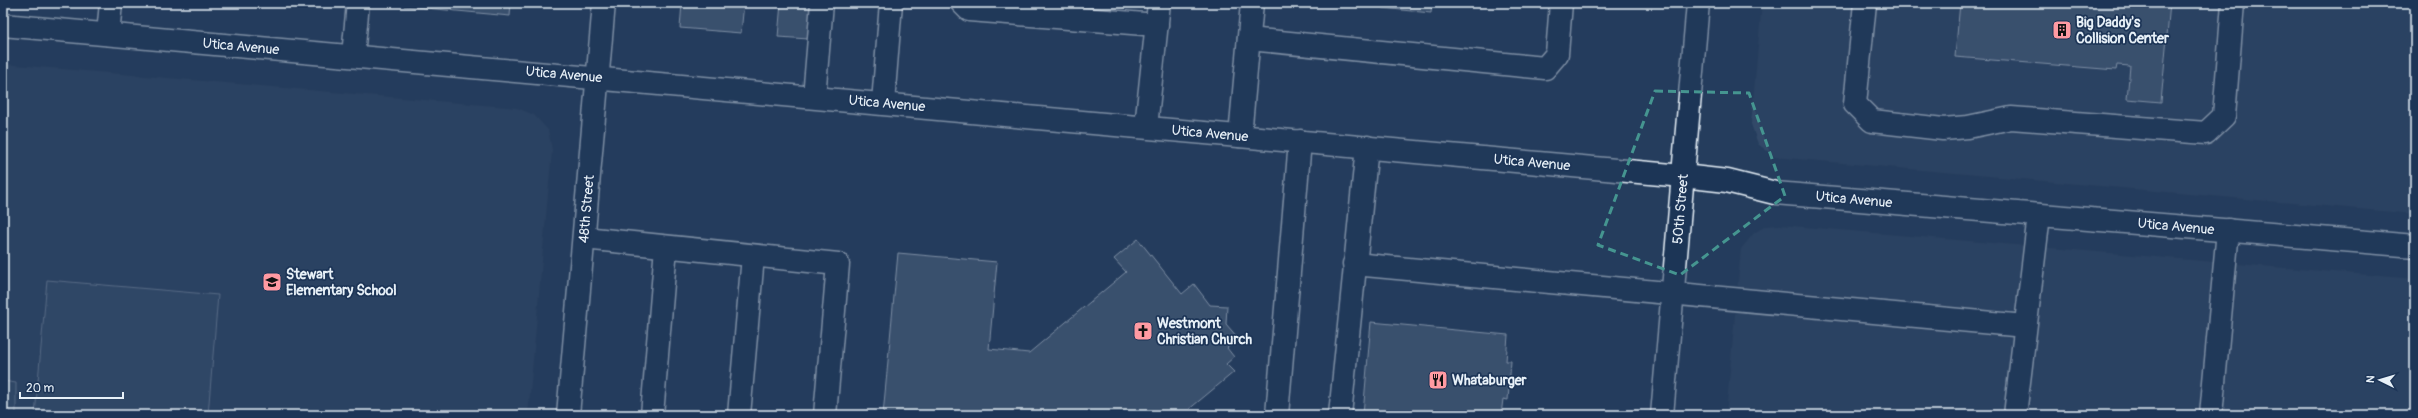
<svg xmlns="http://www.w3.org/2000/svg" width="2418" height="418" viewBox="0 0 2418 418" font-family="Pangolin,sans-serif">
<rect width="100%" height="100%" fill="#253d5d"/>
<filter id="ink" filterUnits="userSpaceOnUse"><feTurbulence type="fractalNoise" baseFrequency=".025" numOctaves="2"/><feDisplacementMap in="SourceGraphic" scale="8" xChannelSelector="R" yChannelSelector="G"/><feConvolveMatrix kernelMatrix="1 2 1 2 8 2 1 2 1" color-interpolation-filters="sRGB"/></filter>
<g filter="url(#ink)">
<g fill="#334a68">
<polygon points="1762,3 2415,3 2415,214 1775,157 1758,144 1751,124"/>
<polygon points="3,64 517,108 534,115 548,130 552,150 528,415 3,415"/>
<polygon points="1780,225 2415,279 2415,415 1726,415 1741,249 1754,233 1766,226"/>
</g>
<g fill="#3e5472" stroke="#93a2b5">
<polygon points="47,280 218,295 208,415 35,415"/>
<polygon points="3,381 16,383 16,415 3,415"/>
</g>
<g fill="#536782" stroke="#e8f1f8">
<polygon points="405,3 511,3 510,16 404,6"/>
<polygon points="682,3 744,3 741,33 680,28"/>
<polygon points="781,3 812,3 809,39 778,37"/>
<polygon points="1382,3 1432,3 1431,13 1382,8"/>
<polygon points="1960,3 2170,3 2161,102 2127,99 2130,66 2117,65 2116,70 1955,57"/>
<polygon points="1138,239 1182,294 1194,284 1210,305 1227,306 1226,324 1238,338 1227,348 1234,357 1226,364 1234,372 1182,415 883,415 898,253 997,262 989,349 1029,353 1126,272 1114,259"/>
<polygon points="1371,322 1508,335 1506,361 1511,361 1508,400 1503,399 1501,415 1363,414"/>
</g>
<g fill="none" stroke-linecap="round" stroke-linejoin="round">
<g stroke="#e8f1f8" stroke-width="25">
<g id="minor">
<polyline points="962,3 969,10 1157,25"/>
<polyline points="1865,3 1855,104 1872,121 1943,129 1968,127 2011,118 2206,133 2224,116 2233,3"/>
<polyline points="3,25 1683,176 1727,181 1775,193 2415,246"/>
<polyline points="108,34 111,3"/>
<polyline points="1249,39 1545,68 1557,54 1561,3"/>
<polyline points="353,56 358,3"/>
<polyline points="814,97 822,3"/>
<polyline points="883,103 891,3"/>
<polyline points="1146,127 1159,3"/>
<polyline points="1240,136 1252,3"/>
<polyline points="584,238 838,264 825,415"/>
<polyline points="1354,264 2025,326"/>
<polyline points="568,415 604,3"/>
<polyline points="652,415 666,247"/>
<polyline points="739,415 753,256"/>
<polyline points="1277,415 1300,141"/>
<polyline points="1340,415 1367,147"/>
<polyline points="2015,415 2039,215"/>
<polyline points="2211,415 2228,230"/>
</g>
</g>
<g stroke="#e8f1f8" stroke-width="25">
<polyline id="major" points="1662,415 1698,3"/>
</g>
<use href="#minor" stroke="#1d3557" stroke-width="22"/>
<use href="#major" stroke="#1d3557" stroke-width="22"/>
</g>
</g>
<path d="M0 0H2418V418H0ZM1655 91 1749 93 1785 196 1680 275 1598 245Z" fill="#253d5d" fill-opacity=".55" fill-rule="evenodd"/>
<path fill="none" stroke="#459590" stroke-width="3" stroke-dasharray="8 5" stroke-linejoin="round" d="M1655 91 1749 93 1785 196 1680 275 1598 245Z"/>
<defs>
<g id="building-square" transform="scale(1)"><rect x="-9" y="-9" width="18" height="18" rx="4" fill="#ff9aa2" stroke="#1d3557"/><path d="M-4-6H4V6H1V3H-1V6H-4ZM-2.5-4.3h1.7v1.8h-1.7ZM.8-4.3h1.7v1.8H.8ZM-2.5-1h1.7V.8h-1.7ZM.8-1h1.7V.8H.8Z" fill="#111"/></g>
<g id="school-square" transform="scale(1)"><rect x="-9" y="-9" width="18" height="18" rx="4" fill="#ff9aa2" stroke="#1d3557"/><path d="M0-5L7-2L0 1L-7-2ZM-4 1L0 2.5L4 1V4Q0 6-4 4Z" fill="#111"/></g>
<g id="church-square" transform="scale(1)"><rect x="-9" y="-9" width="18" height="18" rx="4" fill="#ff9aa2" stroke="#1d3557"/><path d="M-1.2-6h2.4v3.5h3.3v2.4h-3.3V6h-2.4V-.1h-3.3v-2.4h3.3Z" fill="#111"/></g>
<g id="restaurant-square" transform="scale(1)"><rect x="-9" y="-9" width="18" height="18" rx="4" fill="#ff9aa2" stroke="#1d3557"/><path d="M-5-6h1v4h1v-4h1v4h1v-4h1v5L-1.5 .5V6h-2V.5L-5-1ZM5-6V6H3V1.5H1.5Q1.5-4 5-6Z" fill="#111"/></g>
</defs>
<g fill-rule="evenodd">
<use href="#building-square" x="2062" y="30"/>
<use href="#school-square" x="272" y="282"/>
<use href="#church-square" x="1143" y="331"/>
<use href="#restaurant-square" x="1438" y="380"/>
</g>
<g text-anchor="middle" stroke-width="3.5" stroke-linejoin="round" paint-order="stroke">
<g font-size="14" font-weight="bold" fill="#e8f1f8" stroke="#1d3557" text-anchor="start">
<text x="2076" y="27">Big Daddy's<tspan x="2076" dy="16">Collision Center</tspan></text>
<text x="286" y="279">Stewart<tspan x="286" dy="16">Elementary School</tspan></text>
<text x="1157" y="328">Westmont<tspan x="1157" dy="16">Christian Church</tspan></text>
<text x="1452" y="385">Whataburger</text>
</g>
<g font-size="14" fill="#e8f1f8" stroke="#1d3557">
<text transform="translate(241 46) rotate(5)" y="5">Utica Avenue</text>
<text transform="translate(564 74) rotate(5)" y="5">Utica Avenue</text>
<text transform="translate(887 103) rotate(5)" y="5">Utica Avenue</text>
<text transform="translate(1210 133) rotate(5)" y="5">Utica Avenue</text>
<text transform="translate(1532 162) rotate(5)" y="5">Utica Avenue</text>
<text transform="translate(1854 199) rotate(5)" y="5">Utica Avenue</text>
<text transform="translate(586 209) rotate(-85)" y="5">48th Street</text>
<text transform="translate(1680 209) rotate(-85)" y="5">50th Street</text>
<text transform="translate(2176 226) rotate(5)" y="5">Utica Avenue</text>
</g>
</g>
<rect width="2418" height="418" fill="none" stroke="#1d3557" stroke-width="16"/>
<rect x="8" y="8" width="2402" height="402" fill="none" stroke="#e8f1f8" stroke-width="1.5" filter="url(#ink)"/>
<g transform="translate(2380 380) rotate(275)" stroke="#1d3557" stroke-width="3" paint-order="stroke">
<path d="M0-3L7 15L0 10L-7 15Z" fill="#e8f1f8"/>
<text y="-6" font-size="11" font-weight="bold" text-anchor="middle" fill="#e8f1f8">N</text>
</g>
<path d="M20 392v6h103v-6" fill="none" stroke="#e8f1f8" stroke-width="2"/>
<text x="26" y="392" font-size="12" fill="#e8f1f8" stroke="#1d3557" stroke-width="3" paint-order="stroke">20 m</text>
</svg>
